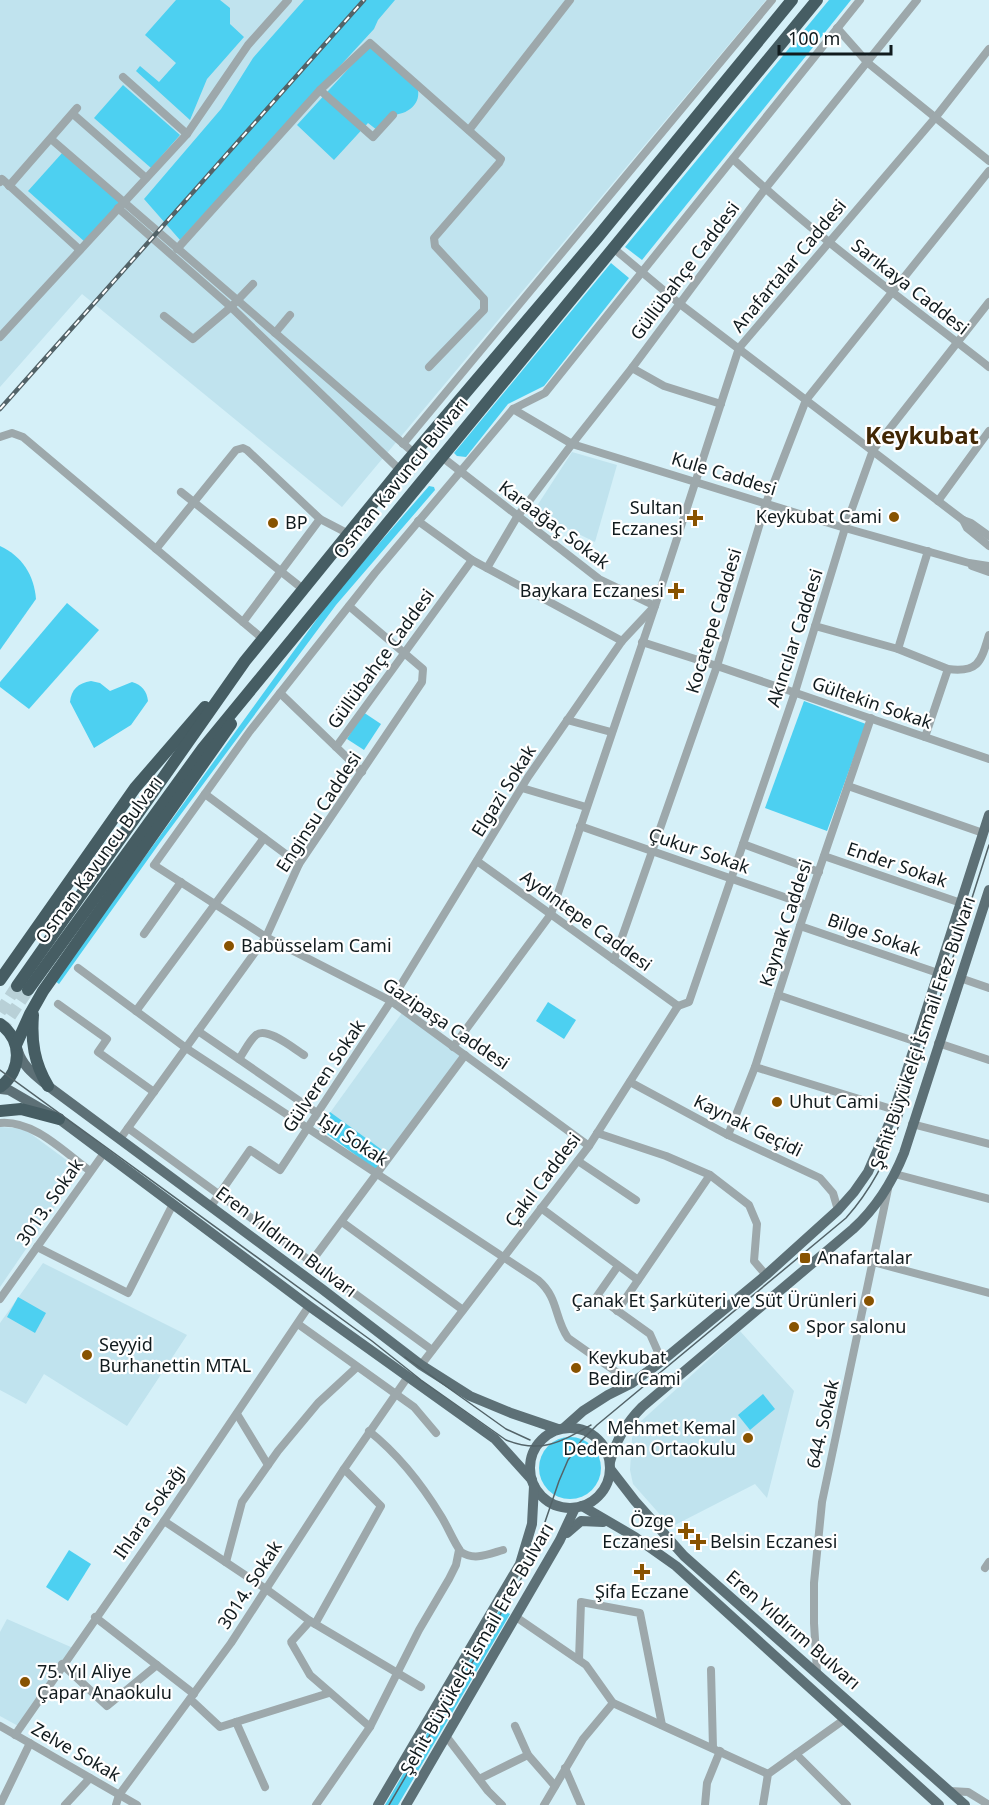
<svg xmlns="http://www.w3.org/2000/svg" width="989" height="1805" viewBox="0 0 989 1805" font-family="'Noto Sans',sans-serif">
<rect width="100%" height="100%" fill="#d5f0f8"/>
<g fill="#c0e3ee">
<polygon points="0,0 766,0 342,507 82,294 0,387"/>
<polygon points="572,452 617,465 595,542 533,512"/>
<polygon points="402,1013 460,1056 377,1171 319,1128"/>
<polygon points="0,1127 15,1128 27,1131 80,1170 0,1287"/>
<polygon points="43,1263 187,1335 127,1426 44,1374 26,1404 0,1390 0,1323"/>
<polygon points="740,1331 794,1391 767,1498 755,1484 671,1527 633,1484 630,1470 632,1438 639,1423"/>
<polygon points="7,1619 73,1648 20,1727 0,1716 0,1632"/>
</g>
<g fill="#4dd0f1">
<polygon points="176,0 220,0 230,8 230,24 244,37 207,79 190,120 136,71 140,66 159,82 176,63 145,35"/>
<polygon points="304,0 395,0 378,20 374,29 180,240 144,199 221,109 253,58"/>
<polygon points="829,0 851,0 642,260 625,247"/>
<path d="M371 44 417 86C423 104 407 115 391 115L377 130 368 123 334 160 297 125Z"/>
<polygon points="123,85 180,135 151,168 94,118"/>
<polygon points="63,152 120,203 85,242 28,191"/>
<polygon points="611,263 629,278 544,386 508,404 466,457 457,456 454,453"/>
<polygon points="429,486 434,487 435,490 336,605 161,841 59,984 55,981 335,594"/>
<path d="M0 546C22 556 34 575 36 599L0 650Z"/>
<polygon points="67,603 99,630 29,709 0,687 0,682"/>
<path d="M91 681 100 683 110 691 132 682C142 685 147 691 148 701L131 725 94 748 70 702C71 690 78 683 91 681Z"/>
<polygon points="804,701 866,724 827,831 765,808"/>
<polygon points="363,712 381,724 364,750 347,739"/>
<polygon points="548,1002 576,1020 564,1039 536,1021"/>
<polygon points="330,1112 389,1155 377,1171 319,1128"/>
<polygon points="18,1297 46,1313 35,1333 7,1317"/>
<polygon points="763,1394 775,1409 750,1430 738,1415"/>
<circle cx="570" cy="1468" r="31"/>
<polygon points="69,1550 91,1564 68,1601 46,1587"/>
<polygon points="500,1609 510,1614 398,1805 385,1805"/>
</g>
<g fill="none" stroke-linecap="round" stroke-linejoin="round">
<g stroke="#b8d0d7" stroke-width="12" stroke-dasharray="12 6" stroke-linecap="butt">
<polyline points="0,1012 17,986"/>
<polyline points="0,1031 28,990"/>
</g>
<g stroke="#9da8ab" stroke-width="8">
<polyline points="837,28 868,63 989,161"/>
<polyline points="123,77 187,134"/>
<polyline points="320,90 373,137 393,115"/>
<polyline points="73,114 146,178"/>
<polyline points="469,130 570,0"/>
<polyline points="51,139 414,453"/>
<path d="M733 159C813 234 902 299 989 367"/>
<polyline points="0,182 2,179 80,250 78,252"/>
<polyline points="9,186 77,108"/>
<polyline points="118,208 231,307 400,470"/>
<polyline points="612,247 680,304 963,520 971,523 989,536"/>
<polyline points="177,249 320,90 370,43 501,159 499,163 434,238 435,246 484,299 484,310 429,367"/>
<polyline points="164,316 193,339 231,307 253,284"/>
<polyline points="275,333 290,315"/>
<polyline points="0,337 187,134 248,45 288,0"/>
<polyline points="632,368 664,386 721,404"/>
<polyline points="513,409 572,444 845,528 969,563 989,566"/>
<polyline points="0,437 12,433 23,437 263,639"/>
<polyline points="403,444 772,0"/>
<polyline points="442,457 599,579 655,606"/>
<polyline points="181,492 303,589"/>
<polyline points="938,501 989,431"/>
<polyline points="963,520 967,528 989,546"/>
<polyline points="418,521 472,560 622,641"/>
<polyline points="156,549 236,450 243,448 247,450 320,519 347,533"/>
<polyline points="972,566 989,572"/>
<polyline points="487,568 517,517 572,444 632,368 765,189 917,0"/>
<polyline points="243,622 320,519"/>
<path d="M815 626 898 649 948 669C979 673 981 661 989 635"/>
<polyline points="642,642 717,666 989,759"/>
<polyline points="898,649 928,551"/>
<polyline points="280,693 362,772"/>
<polyline points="567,720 611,732"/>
<polyline points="925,737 948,669"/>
<polyline points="336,747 472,560"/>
<polyline points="848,786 983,833"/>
<polyline points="522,788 586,807"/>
<polyline points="205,794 299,864"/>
<polyline points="580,826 807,905"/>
<polyline points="743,844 819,872"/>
<polyline points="824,856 961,903"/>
<polyline points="477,861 678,1006"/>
<polyline points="800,926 938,973"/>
<polyline points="144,934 181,882"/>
<polyline points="614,960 717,666 766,503 806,400 989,171"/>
<path d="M78 968 186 1048 538 1280C559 1298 554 1318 568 1338L632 1383"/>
<polyline points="960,978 989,988"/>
<polyline points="778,995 917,1042"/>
<polyline points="58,1004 107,1039 98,1052 154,1092"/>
<polyline points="678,1006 689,1002 795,692 845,528 873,450 989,302"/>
<polyline points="136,1011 264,838"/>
<polyline points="198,1031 317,1113"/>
<polyline points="938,1043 989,1060"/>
<polyline points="453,1047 551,914 655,606 739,348 935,118 989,49"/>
<path d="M239 1059C244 1052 249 1041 256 1035 267 1026 294 1049 304 1055"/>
<polyline points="755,1067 895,1110"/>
<polyline points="630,1082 728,1135 820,1178 833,1193 838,1210"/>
<path d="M0 1123C34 1120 64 1152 90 1171"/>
<polyline points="912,1124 989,1144"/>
<polyline points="128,1128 432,1350"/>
<polyline points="597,1133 666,1156 710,1175 749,1205 757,1224 754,1261 766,1275"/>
<polyline points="728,1135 755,1067 800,926 871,718"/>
<polyline points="120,1139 266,937 299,864 422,682 423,669 349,606"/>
<polyline points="589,1146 391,1001 266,937 154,865 250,731 375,573 513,409 545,393 860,0"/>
<polyline points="578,1161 636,1200"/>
<polyline points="895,1174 989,1199"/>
<polyline points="211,1206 250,1150 280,1170 391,1001 528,777 622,641 652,609"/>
<polyline points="541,1208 638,1280"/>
<polyline points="342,1222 463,1310"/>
<polyline points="37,1247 128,1293 173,1204"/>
<polyline points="311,1262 465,1055"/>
<polyline points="873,1262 989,1293"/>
<polyline points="618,1266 597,1296 650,1334 662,1361"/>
<polyline points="0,1299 104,1153"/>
<polyline points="617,1311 710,1175"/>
<polyline points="298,1324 414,1407 436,1433"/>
<polyline points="421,1365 589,1146 678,1006"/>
<polyline points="237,1414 268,1465"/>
<path d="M369 1431C399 1455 421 1483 441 1516 448 1527 453 1541 461 1552 474 1561 489 1554 503 1550"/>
<polyline points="164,1521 266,1589 310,1621 421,1687"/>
<polyline points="226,1562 242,1502 278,1451 318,1403 357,1367"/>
<polyline points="985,1568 989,1562"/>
<polyline points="95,1617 194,1694"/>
<polyline points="516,1617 586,1665 613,1703 768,1774"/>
<polyline points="310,1621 291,1642 310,1675 370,1727"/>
<polyline points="315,1624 381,1506 344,1469"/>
<polyline points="579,1660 581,1602 640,1613 662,1725"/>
<polyline points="62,1664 107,1706 157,1665"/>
<polyline points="711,1670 713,1748"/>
<polyline points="817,1672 814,1623 814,1583 822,1502 888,1189"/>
<polyline points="190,1699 220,1727 329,1693"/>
<polyline points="236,1722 265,1787"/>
<polyline points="0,1726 137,1805"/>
<polyline points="515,1726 528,1755 555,1786"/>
<polyline points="15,1735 164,1521 309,1306"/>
<polyline points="446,1736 488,1791 502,1805"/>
<polyline points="796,1754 847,1805"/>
<polyline points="565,1768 581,1805"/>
<polyline points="479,1779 528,1755"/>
<polyline points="950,1791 968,1792 989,1805"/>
<polyline points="0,1805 30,1743"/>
<polyline points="65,1805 90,1778"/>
<polyline points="116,1805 119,1795 231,1643 344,1469 407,1378"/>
<polyline points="316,1805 370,1727 419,1630 449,1579 456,1565 459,1550"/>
<polyline points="544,1805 583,1739 613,1703"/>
<polyline points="705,1805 707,1783 720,1751"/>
<polyline points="763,1805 768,1774 845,1719"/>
</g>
<g stroke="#5d7076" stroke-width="10">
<path d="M18 1051C23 1067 35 1075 48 1086L322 1289 421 1365 470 1396 511 1413 558 1429"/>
<polyline points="0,1089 9,1090 59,1119 309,1306 495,1439 532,1480"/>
<polyline points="565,1427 583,1411 608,1395 632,1383 662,1361 766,1275 838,1210 854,1192 868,1172 892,1117 989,815"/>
<circle cx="570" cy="1468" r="40"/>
<path d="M610 1462C616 1440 626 1423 642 1407L853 1229C876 1208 892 1183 904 1153L989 890"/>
<polyline points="611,1470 635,1501 684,1556 965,1805"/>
<polyline points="582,1506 635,1537 676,1566 939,1805"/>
<polyline points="567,1533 581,1521 603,1522"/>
<polyline points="378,1805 520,1564 532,1524 534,1486"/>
<polyline points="406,1805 560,1540 575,1508"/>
</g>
<g stroke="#465d63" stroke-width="12">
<polyline points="0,980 135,788 205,707"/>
<polyline points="17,986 245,661 400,470 597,238 792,0"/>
<polyline points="28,990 203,748 817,0"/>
<path d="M33 1015C31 1041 34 1063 48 1086"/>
<path d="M0 1024C23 1040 22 1071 0 1087"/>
<polyline points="16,1045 30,1014 43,991 231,724"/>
<polyline points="0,1111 21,1109 59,1119"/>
</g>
<g stroke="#536368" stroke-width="1.5">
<path d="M0 1070 372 1341 421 1380 506 1440C540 1454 561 1442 591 1425"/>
<polyline points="405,1357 506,1429 530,1440"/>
<path d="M389 1805 532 1560 559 1481 568 1460 581 1441 597 1425 846 1218C871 1190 886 1160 899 1125L989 845"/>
</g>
<g stroke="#536368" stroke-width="4.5">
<polyline id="rail" points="0,409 364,0"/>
</g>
<use href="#rail" stroke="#fff" stroke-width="2" stroke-dasharray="7" stroke-linecap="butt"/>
</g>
<g fill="#885300" stroke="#fff" stroke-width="2">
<circle cx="894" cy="517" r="6"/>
<path d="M692 509h6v6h6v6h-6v6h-6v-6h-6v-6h6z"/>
<circle cx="273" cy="523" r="6"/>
<path d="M673 582h6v6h6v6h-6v6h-6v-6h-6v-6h6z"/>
<circle cx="229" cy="946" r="6"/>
<circle cx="777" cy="1102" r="6"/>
<rect x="799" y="1252" width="12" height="12" rx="3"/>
<circle cx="869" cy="1301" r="6"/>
<circle cx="794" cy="1327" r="6"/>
<circle cx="87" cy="1355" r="6"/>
<circle cx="576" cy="1368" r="6"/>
<circle cx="748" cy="1438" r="6"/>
<path d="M683 1522h6v6h6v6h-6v6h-6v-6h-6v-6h6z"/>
<path d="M695 1533h6v6h6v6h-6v6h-6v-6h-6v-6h6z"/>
<path d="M639 1563h6v6h6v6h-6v6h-6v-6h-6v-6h6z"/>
<circle cx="25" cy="1682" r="6"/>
</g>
<g text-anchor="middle" stroke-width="4.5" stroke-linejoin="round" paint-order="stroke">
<g font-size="18" fill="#111b1e" stroke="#fff">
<text transform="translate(789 266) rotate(-50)" y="6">Anafartalar Caddesi</text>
<text transform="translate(685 271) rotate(-53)" y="6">Güllübahçe Caddesi</text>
<text transform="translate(910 287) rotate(38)" y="6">Sarıkaya Caddesi</text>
<text transform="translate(724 474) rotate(17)" y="6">Kule Caddesi</text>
<text transform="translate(401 478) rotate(-51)" y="6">Osman Kavuncu Bulvarı</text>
<text transform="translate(554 525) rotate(37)" y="6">Karaağaç Sokak</text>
<text transform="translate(714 621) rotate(-73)" y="6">Kocatepe Caddesi</text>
<text transform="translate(795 638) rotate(-72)" y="6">Akıncılar Caddesi</text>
<text transform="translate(381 659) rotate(-54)" y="6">Güllübahçe Caddesi</text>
<text transform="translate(872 703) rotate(19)" y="6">Gültekin Sokak</text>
<text transform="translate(504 791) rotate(-58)" y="6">Elgazi Sokak</text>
<text transform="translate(319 812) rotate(-57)" y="6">Enginsu Caddesi</text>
<text transform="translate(699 851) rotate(19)" y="6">Çukur Sokak</text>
<text transform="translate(99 860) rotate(-54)" y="6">Osman Kavuncu Bulvarı</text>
<text transform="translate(897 865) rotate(19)" y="6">Ender Sokak</text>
<text transform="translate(586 921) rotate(36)" y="6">Aydıntepe Caddesi</text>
<text transform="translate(786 923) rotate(-72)" y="6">Kaynak Caddesi</text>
<text transform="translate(874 935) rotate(19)" y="6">Bilge Sokak</text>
<text transform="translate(446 1024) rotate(34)" y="6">Gazipaşa Caddesi</text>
<text transform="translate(923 1033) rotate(-71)" y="6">Şehit Büyükelçi İsmail Erez Bulvarı</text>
<text transform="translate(324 1076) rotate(-56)" y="6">Gülveren Sokak</text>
<text transform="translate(748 1126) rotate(26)" y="6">Kaynak Geçidi</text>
<text transform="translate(353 1140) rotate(33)" y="6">Işıl Sokak</text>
<text transform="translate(543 1180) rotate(-53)" y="6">Çakıl Caddesi</text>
<text transform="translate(50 1202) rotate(-55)" y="6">3013. Sokak</text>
<text transform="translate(286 1242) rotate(37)" y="6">Eren Yıldırım Bulvarı</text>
<text transform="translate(823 1424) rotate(-77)" y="6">644. Sokak</text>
<text transform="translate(150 1512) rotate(-55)" y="6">Ihlara Sokağı</text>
<text transform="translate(250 1585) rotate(-57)" y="6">3014. Sokak</text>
<text transform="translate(793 1630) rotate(41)" y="6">Eren Yıldırım Bulvarı</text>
<text transform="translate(477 1649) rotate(-60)" y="6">Şehit Büyükelçi İsmail Erez Bulvarı</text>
<text transform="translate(76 1752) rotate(30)" y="6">Zelve Sokak</text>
</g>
<g font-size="18" fill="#111b1e" stroke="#fff" text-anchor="start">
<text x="683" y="514" text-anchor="end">Sultan<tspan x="683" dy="21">Eczanesi</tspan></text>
<text x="882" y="523" text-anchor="end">Keykubat Cami</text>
<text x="285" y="529">BP</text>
<text x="664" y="597" text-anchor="end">Baykara Eczanesi</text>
<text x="241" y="952">Babüsselam Cami</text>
<text x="789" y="1108">Uhut Cami</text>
<text x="817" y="1264">Anafartalar</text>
<text x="857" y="1307" text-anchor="end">Çanak Et Şarküteri ve Süt Ürünleri</text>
<text x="806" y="1333">Spor salonu</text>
<text x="99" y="1351">Seyyid<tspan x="99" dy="21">Burhanettin MTAL</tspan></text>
<text x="588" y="1364">Keykubat<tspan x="588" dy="21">Bedir Cami</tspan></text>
<text x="736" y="1434" text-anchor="end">Mehmet Kemal<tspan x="736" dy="21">Dedeman Ortaokulu</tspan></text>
<text x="674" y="1527" text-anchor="end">Özge<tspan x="674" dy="21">Eczanesi</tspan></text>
<text x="710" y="1548">Belsin Eczanesi</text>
<text x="642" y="1598" text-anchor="middle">Şifa Eczane</text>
<text x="37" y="1678">75. Yıl Aliye<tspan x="37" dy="21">Çapar Anaokulu</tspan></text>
</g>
<g font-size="24" font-weight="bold" fill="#412705" stroke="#fff">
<text x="922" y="444">Keykubat</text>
</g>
</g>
<path d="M779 45v9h112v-9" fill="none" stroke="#111b1e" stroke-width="3"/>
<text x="788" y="45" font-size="18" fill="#111b1e" stroke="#ffffff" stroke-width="4.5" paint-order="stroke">100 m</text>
</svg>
